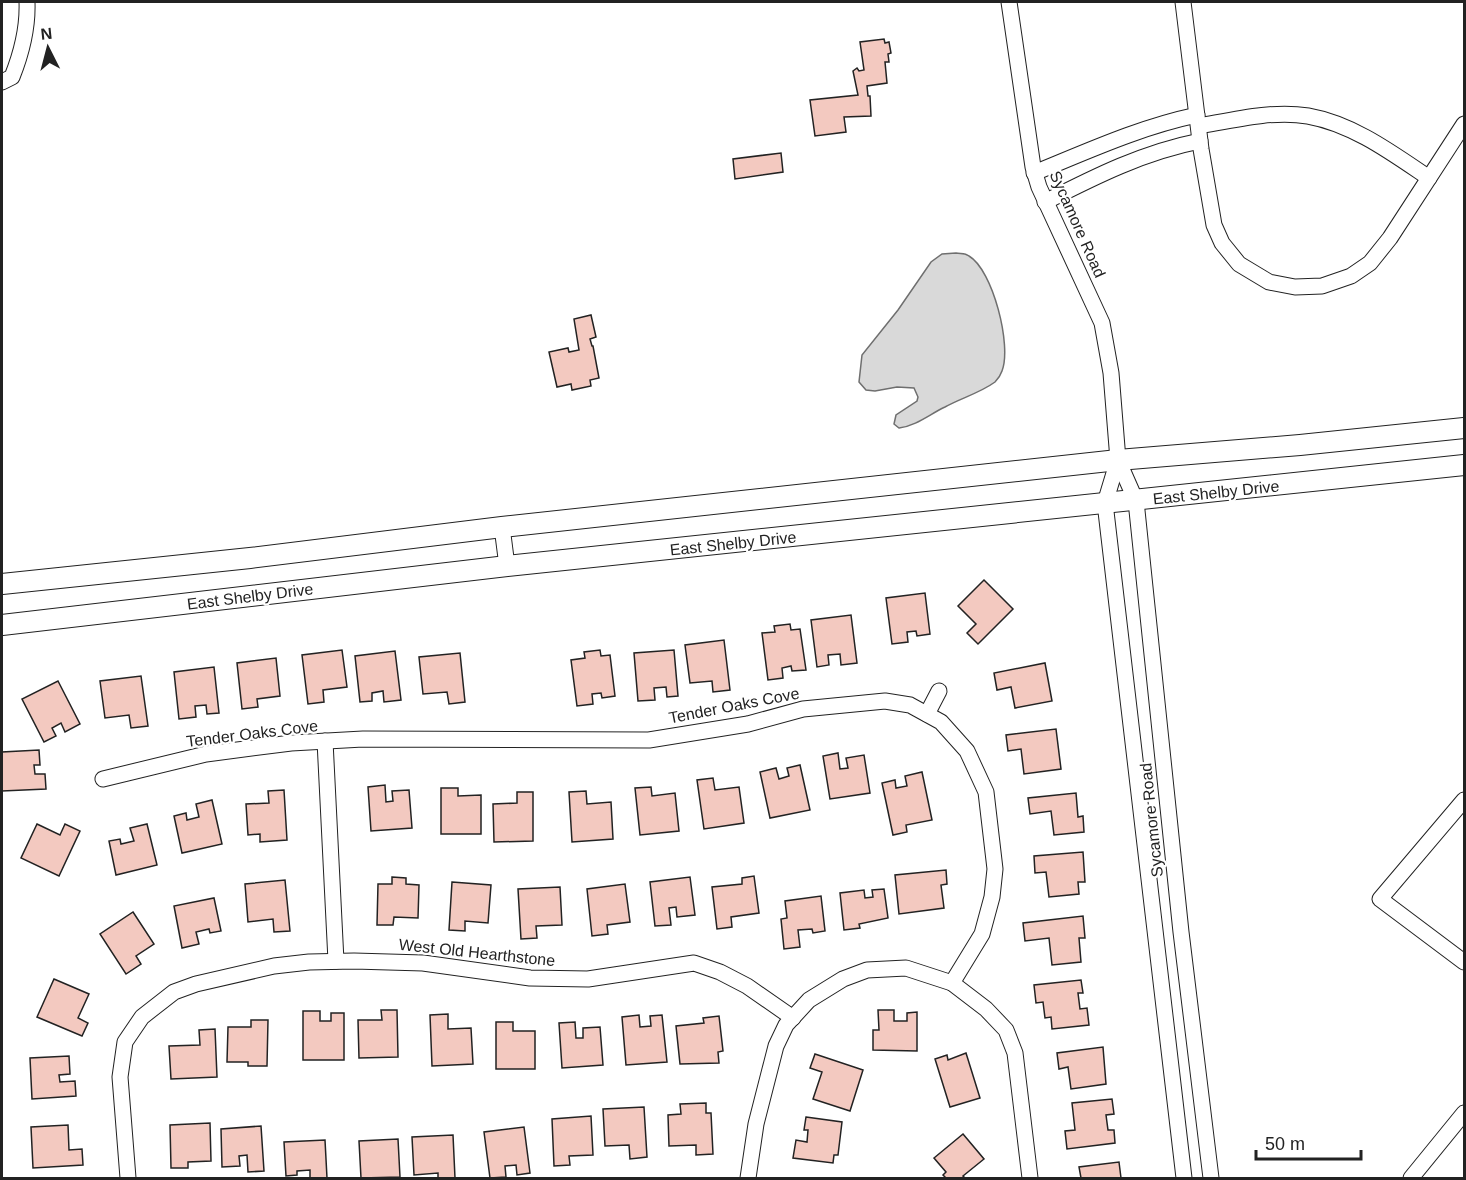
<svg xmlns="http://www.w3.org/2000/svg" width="1466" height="1180" viewBox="0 0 1466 1180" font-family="Helvetica,sans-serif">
<rect width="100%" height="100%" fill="#fff"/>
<path fill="#d9d9d9" stroke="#6f6f6f" stroke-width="1.5" d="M956 253C961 254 965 253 969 256 993 270 1012 346 1002 371 1001 374 998 379 995 382 980 393 961 398 945 407 930 414 916 426 899 428L894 424 896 415 917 401 918 397 914 388 897 387 875 391 866 390 859 382 862 355 898 310 931 262 942 254Z"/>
<g fill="#f3c9c0" stroke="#222" stroke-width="1.5">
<polygon points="884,39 885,43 889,42 891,53 888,54 889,62 885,62 887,83 867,86 868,96 870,96 871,116 844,117 846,132 815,136 810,100 858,95 853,71 857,68 859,71 864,70 860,42"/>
<polygon points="781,153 783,172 735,179 733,159"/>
<polygon points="591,315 596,337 590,339 592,346 593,346 599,378 590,380 591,386 572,390 571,384 557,387 549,352 568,348 569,352 579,350 574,319"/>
<polygon points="984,580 1013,609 978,644 967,633 976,624 958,606"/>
<polygon points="925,593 930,634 917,636 916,631 907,632 908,642 892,644 886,598"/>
<polygon points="851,615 857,663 841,665 840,654 828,655 829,665 817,667 811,620"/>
<polygon points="790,624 791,630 800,629 806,670 792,671 791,666 782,668 783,678 768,680 762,633 775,632 774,626"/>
<polygon points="724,640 730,690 713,692 712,681 690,683 685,645"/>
<polygon points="342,650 347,687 323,690 324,702 308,704 302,655"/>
<polygon points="600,650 601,656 610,655 615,696 602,698 601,693 592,694 593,704 577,706 571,660 585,658 584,652"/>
<polygon points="674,650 678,696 667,697 666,687 654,688 655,700 638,701 634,653"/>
<polygon points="395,651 401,700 384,702 383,691 372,693 372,701 360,702 355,656"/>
<polygon points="460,653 465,702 449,704 447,692 423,694 419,657"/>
<polygon points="276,658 280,696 257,699 258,707 242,709 237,663"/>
<polygon points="1045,663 1052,701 1015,708 1011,687 997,690 994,673"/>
<polygon points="214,667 219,713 207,714 206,705 195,706 196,717 179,719 174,672"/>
<polygon points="141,676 148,726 131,728 129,715 105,718 100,681"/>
<polygon points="58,681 80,724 65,732 61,723 52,728 56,736 44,742 22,699"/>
<polygon points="1056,729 1061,769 1024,774 1021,749 1008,751 1006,735"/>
<polygon points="39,750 40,765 34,765 35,774 45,774 46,789 2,791 2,752"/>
<polygon points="838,753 840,769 848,768 846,758 864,755 870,793 830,799 823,756"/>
<polygon points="800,765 810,810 770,818 760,772 776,768 779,779 789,776 787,768"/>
<polygon points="922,772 932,820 906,825 907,832 893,835 882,783 895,780 896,788 907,786 905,776"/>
<polygon points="713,778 715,790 739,787 744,823 704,829 697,780"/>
<polygon points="385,785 386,802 393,801 392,791 409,790 412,828 371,831 368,787"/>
<polygon points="651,787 652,796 675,793 679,831 640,835 635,788"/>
<polygon points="441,788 458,788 458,796 481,795 481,834 441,834"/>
<polygon points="284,790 287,840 260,842 260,834 248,835 246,804 269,803 268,791"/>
<polygon points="586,791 587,804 611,802 613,839 572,842 569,792"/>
<polygon points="517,792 533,792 533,841 494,842 493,804 517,803"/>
<polygon points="1076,793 1078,817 1083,816 1084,832 1054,835 1051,811 1030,814 1028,798"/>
<polygon points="212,800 222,844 182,853 174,816 186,813 187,820 199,817 196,804"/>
<polygon points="37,824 60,835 65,824 80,831 59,876 21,858"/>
<polygon points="147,824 157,865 116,875 109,841 120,839 121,844 134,841 130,828"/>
<polygon points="1083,852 1085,882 1078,882 1079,894 1049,897 1046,872 1035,873 1034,856"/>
<polygon points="946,870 947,884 941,885 944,908 899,914 895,875"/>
<polygon points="754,876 759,913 731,917 732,927 717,929 712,887 742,884 742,878"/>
<polygon points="392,877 406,878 406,884 419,885 418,918 394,917 393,925 377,925 378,884 392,884"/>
<polygon points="690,877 695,915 677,917 676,907 669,908 671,925 655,926 650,882"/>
<polygon points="285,880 290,931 274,932 273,919 248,922 245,884"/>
<polygon points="452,882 491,885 488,923 465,921 465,931 449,930"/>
<polygon points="625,884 630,922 607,925 608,934 592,936 587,889"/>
<polygon points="560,887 562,925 536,926 537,938 521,939 518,889"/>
<polygon points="884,889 888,918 859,924 860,928 844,930 840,893 864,890 865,898 873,897 872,890"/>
<polygon points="821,896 825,931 813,933 812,929 798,930 800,947 784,949 781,919 787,918 785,901"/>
<polygon points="214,898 221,931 210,933 209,929 196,932 199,944 182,948 174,906"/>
<polygon points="133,912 154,944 136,956 141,964 126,974 100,934"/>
<polygon points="1083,916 1085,938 1079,938 1081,962 1052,965 1049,938 1025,941 1023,923"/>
<polygon points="54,979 89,994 78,1018 88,1023 82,1036 37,1017"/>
<polygon points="1081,980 1083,993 1078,993 1080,1009 1087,1008 1089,1025 1052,1029 1051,1017 1045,1018 1043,1002 1036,1003 1034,985"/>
<polygon points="381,1010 397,1010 398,1057 359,1058 358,1020 382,1020"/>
<polygon points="878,1010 894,1010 894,1021 907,1021 907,1013 917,1012 917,1051 873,1050 873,1030 879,1030"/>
<polygon points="303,1011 320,1011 320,1021 331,1021 331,1013 344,1013 344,1060 303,1060"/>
<polygon points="448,1014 448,1029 471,1028 473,1064 432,1066 430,1015"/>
<polygon points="639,1015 640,1027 651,1026 650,1016 662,1015 667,1062 626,1065 622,1017"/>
<polygon points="719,1016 723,1051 718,1052 719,1063 680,1064 676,1026 704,1023 703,1018"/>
<polygon points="251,1020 268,1020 267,1066 248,1066 248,1062 227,1062 228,1027 251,1027"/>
<polygon points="496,1022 513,1022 513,1031 535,1031 535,1069 496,1069"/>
<polygon points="575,1022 576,1038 583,1038 583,1028 600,1027 603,1065 562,1068 559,1023"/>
<polygon points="215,1029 217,1077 171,1079 169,1046 200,1045 199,1030"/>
<polygon points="1103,1047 1106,1084 1071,1089 1068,1067 1059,1069 1057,1053"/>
<polygon points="966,1053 980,1098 950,1107 935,1059 947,1055 948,1060"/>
<polygon points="815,1054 863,1070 850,1111 813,1099 822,1072 810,1068"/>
<polygon points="69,1056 70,1074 59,1075 60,1082 75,1081 76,1096 32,1099 30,1058"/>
<polygon points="1112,1099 1114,1114 1106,1115 1108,1130 1114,1130 1115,1143 1067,1149 1065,1131 1075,1130 1072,1103"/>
<polygon points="706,1103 706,1113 711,1113 713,1154 696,1155 696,1145 669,1146 668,1115 681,1114 680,1104"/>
<polygon points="644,1107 647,1157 630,1159 629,1145 605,1146 603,1109"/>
<polygon points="591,1116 593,1155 569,1156 570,1165 554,1166 552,1119"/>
<polygon points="806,1117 842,1122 838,1155 834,1155 833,1163 793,1158 796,1140 807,1142 808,1130 804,1130"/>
<polygon points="210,1123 211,1161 188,1162 188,1168 171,1168 170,1125"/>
<polygon points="68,1125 69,1150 82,1149 83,1165 33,1168 31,1127"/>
<polygon points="261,1126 264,1171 248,1172 247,1155 239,1156 240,1166 222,1167 221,1129"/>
<polygon points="524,1127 530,1173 517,1175 516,1165 505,1166 506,1177 490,1178 484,1132"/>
<polygon points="963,1134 984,1159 963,1176 965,1178 946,1178 943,1175 946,1172 934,1158"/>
<polygon points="453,1135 455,1178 438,1178 438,1173 414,1175 412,1137"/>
<polygon points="398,1139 400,1177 361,1178 359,1141"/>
<polygon points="325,1140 327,1178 310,1178 310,1170 297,1171 297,1175 286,1176 284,1142"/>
<polygon points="1119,1162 1121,1178 1081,1178 1079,1167"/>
</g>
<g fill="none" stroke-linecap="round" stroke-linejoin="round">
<g stroke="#222" stroke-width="17">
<g id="minor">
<polyline points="1009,2 1033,167 1039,187 1102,323 1111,373 1118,460 1136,501 1181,932 1211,1178"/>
<polyline points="1183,2 1201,149 1214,225 1222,243 1239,264 1269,282 1295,287 1322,286 1351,276 1370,263 1390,238 1464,124"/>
<path d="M2 82 12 77C22 52 28 29 27 2"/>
<path d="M1199 126C1233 120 1273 110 1308 116 1353 124 1392 153 1429 178"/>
<path d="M1034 173C1088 151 1140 127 1197 115"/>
<path d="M1045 202C1096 176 1144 152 1200 141"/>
<polyline points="1118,460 1105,503 1184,1178"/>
<polyline points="502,527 507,566"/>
<polyline points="927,714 939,691"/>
<polyline points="325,741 336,961"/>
<polyline points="103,779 206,754 291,743 363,739 649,740 748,724 803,709 885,701 910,705 941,722 967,751 986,792 995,869 992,897 982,934 952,983"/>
<polyline points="1464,800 1380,899 1464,962"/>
<polyline points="128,1178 120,1077 125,1042 142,1017 174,992 196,984 274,966 309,962 354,961 423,963 530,978 588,979 694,963 720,972 747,986 793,1018"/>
<polyline points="748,1178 756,1124 776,1046 786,1025 809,1000 843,979 867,970 906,968 952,983 986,1009 1006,1030 1015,1053 1030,1178"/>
<polyline points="1411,1178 1464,1113"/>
</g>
</g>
<g stroke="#222" stroke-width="22">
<g id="major">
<polyline points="2,584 250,558 502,527 1118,460 1300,445 1464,428"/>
<polyline points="2,625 507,566 1464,465"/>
</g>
</g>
<use href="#minor" stroke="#fff" stroke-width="15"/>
<use href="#major" stroke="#fff" stroke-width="20"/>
</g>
<g text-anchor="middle" stroke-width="4.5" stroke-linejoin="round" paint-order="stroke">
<g font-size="16" fill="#222" stroke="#fff">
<text transform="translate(1078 224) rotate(66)" y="6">Sycamore Road</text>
<text transform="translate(1216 492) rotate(-6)" y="6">East Shelby Drive</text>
<text transform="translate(733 543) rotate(-6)" y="6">East Shelby Drive</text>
<text transform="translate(250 596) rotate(-7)" y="6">East Shelby Drive</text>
<text transform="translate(734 705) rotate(-11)" y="6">Tender Oaks Cove</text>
<text transform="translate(252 733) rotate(-7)" y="6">Tender Oaks Cove</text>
<text transform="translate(1151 820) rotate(-96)" y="6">Sycamore Road</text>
<text transform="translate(477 952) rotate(6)" y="6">West Old Hearthstone</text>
</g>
</g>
<rect width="1466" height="1180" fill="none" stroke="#222222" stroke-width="6"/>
<g transform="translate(48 48) rotate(354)" stroke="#ffffff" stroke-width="4.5" paint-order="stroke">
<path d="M0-4.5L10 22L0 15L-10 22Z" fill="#222222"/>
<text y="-9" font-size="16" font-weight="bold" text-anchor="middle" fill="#222222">N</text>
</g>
<path d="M1256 1150v9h105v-9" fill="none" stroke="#222222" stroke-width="3"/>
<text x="1265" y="1150" font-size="18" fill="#222222" stroke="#ffffff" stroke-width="4.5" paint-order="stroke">50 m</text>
</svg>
